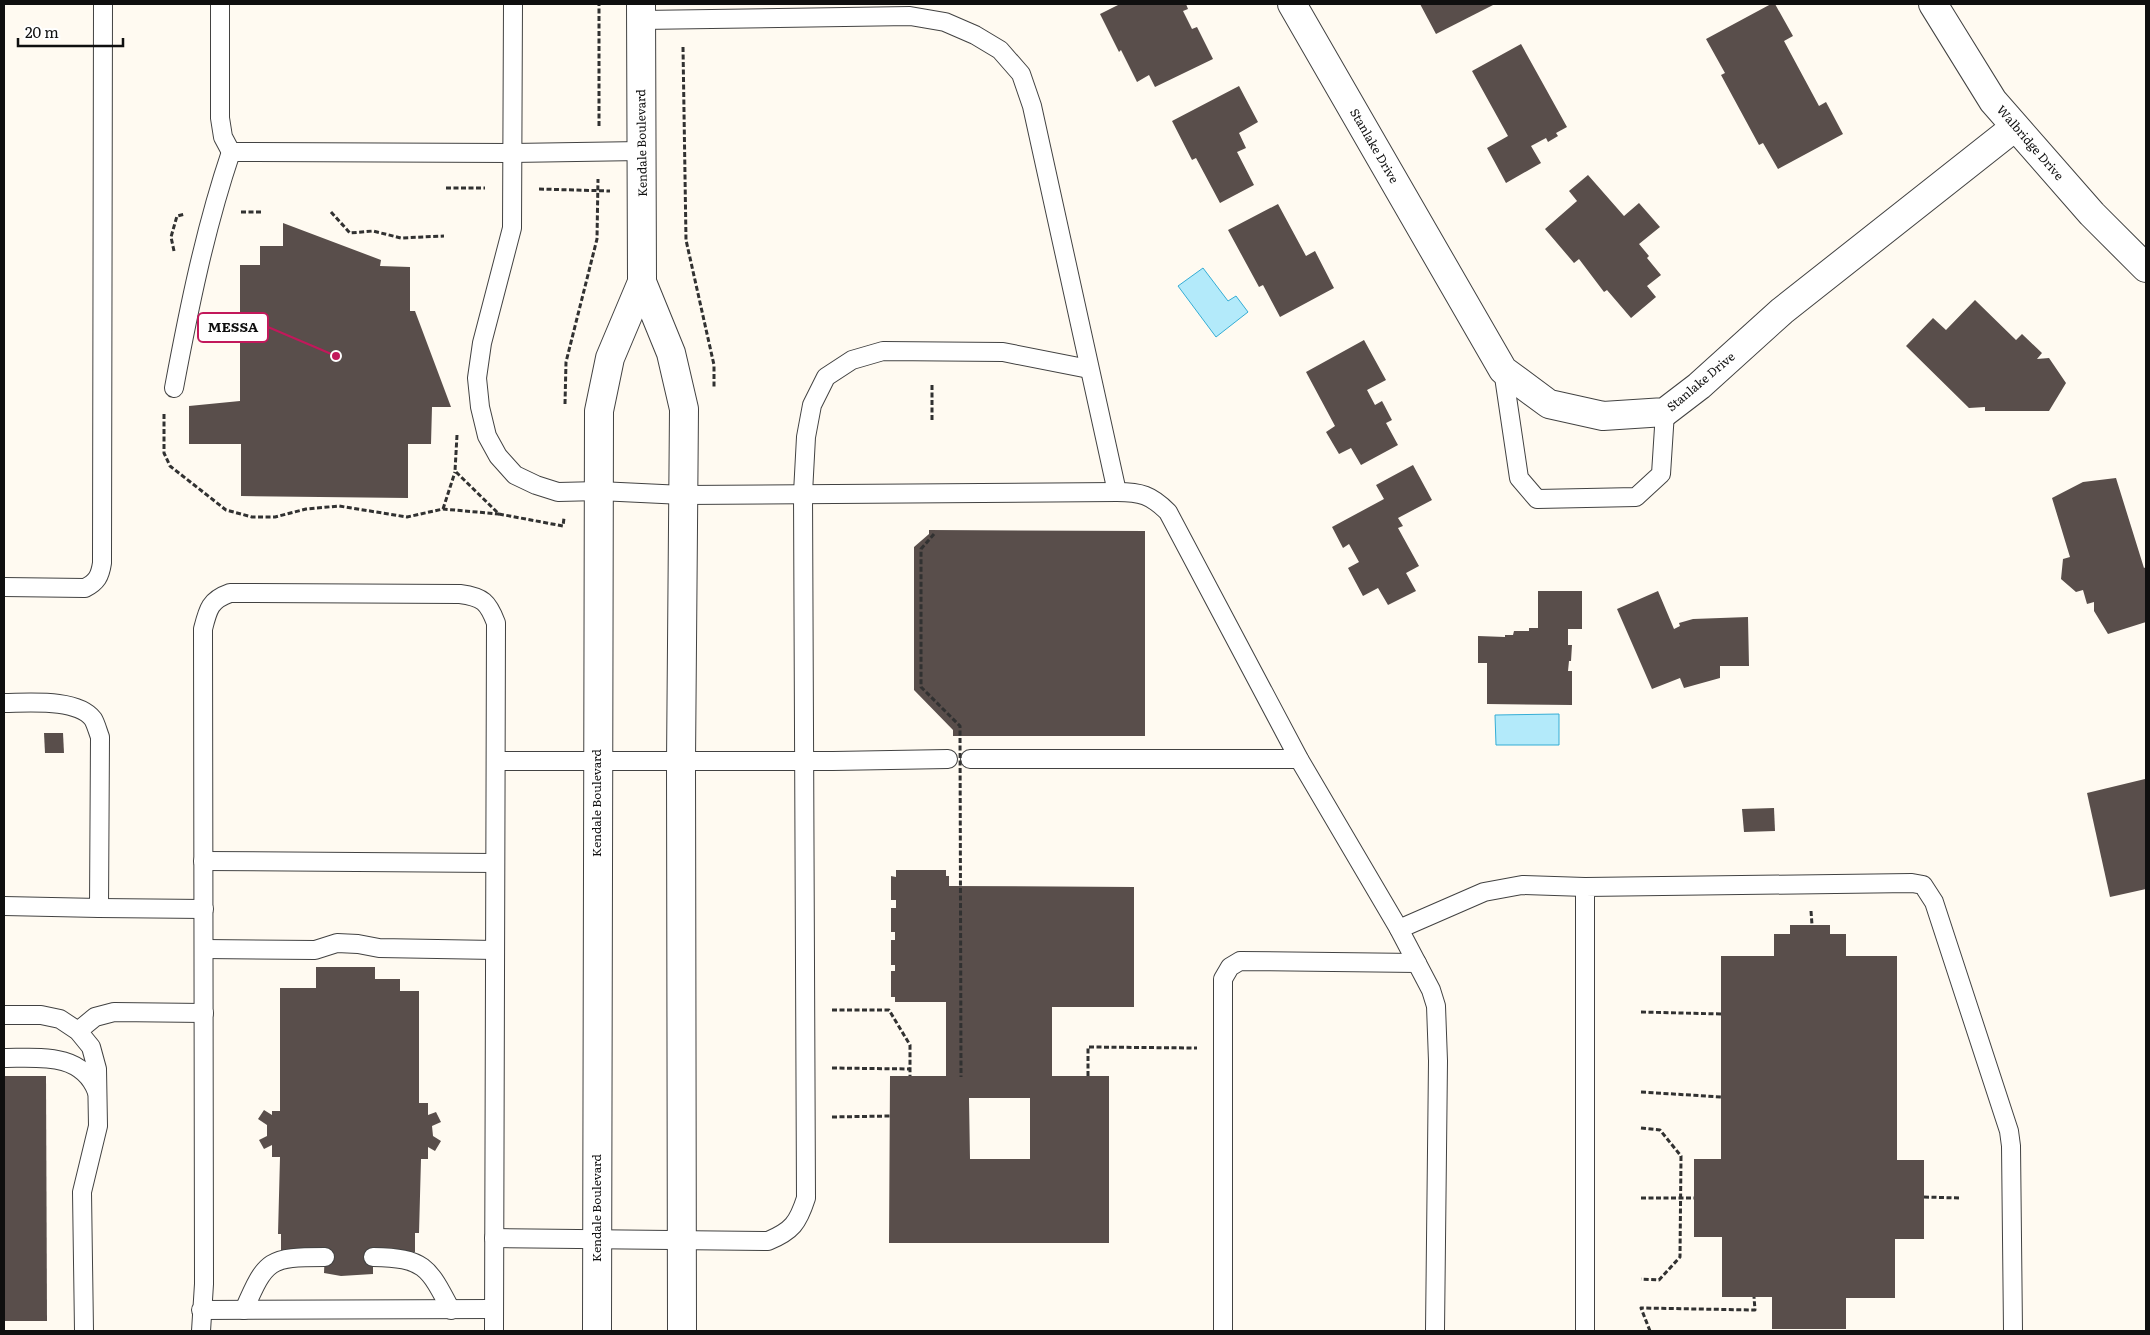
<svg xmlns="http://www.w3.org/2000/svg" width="2150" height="1335" viewBox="0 0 2150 1335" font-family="Literata,serif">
<rect width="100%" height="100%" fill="#fffaf1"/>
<g fill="#b3eafa" stroke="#35add5">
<polygon points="1203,268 1228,301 1236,296 1248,312 1216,337 1178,286"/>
<polygon points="1559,714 1559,745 1496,745 1495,715"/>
</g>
<g fill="#594e4b" fill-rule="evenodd">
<polygon points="1120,4 1186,4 1188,9 1183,11 1192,29 1197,27 1213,59 1155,87 1149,75 1137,82 1121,50 1119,52 1100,14"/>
<polygon points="1420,4 1495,4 1436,34"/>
<polygon points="1771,4 1775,4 1793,36 1784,41 1819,106 1826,102 1843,134 1778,169 1763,143 1759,145 1721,75 1725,73 1706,39"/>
<polygon points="1521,44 1567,127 1556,133 1558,136 1548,142 1546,138 1531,146 1541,163 1506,183 1487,148 1508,136 1472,71"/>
<polygon points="1239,86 1258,122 1239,133 1246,148 1237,152 1254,185 1220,203 1196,158 1192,160 1172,121"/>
<polygon points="1588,175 1624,216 1639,203 1660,227 1639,244 1649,256 1647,258 1661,275 1647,286 1656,297 1631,318 1607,290 1604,292 1579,259 1574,263 1545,229 1577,201 1569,191"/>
<polygon points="1278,204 1306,256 1315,251 1334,288 1280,317 1263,285 1259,287 1228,230"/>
<polygon points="283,223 381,260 380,266 410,267 410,311 415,311 451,407 432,407 431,444 408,444 408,498 241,496 241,444 189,444 189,406 240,401 240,265 260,265 260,246 283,246"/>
<polygon points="1975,300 2016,340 2022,334 2042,353 2037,359 2049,358 2066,383 2049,411 1985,411 1985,407 1969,408 1906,346 1933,318 1946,330"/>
<polygon points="1364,340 1386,380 1367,390 1375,405 1382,401 1392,420 1386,423 1398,445 1361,465 1351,448 1339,454 1326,432 1335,426 1306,372"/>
<polygon points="1413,465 1432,500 1398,518 1403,526 1398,528 1419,566 1406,573 1416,591 1388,605 1378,588 1363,596 1348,568 1359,562 1349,544 1343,548 1332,527 1384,499 1376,485"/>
<polygon points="2116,478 2144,568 2146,567 2146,622 2108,634 2094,611 2094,602 2087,604 2083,590 2076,592 2061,579 2063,559 2070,557 2052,498 2083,482"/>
<polygon points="929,530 1145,531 1145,736 953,736 953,730 914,690 914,547 929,534"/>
<polygon points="1538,591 1582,591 1582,629 1568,629 1568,645 1572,645 1571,661 1569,661 1568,671 1572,671 1572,705 1487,704 1487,663 1478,663 1478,636 1505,637 1505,635 1513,635 1514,631 1529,631 1529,628 1538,628"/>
<polygon points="1658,591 1674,629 1680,626 1679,623 1693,619 1748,617 1749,666 1720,666 1720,678 1684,688 1680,678 1652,689 1617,609"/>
<polygon points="44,733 63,733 64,753 45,753"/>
<polygon points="2145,779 2146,889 2110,897 2087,793"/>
<polygon points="1774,808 1775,831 1744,832 1742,809"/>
<path d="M896 870H946V876H949V886L1134 887V1007H1052V1076H1109V1243H889L890 1076H946V1002H895V997H891V971H895V965H891V940H895V932H891V908H896V900H891V876L896 877ZM969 1098H1030V1159H970Z"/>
<polygon points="1790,925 1830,925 1830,934 1846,934 1846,956 1897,956 1897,1160 1924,1160 1924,1239 1895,1239 1895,1298 1846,1298 1846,1329 1772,1329 1772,1297 1722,1297 1722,1237 1694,1237 1694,1159 1721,1159 1721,956 1774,956 1774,934 1790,934"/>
<polygon points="316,967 375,967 375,979 400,979 400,991 419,991 419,1103 428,1103 428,1115 436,1112 441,1122 432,1126 433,1136 441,1141 435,1151 428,1147 428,1159 421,1159 419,1233 415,1233 415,1252 373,1251 373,1274 341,1276 324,1273 325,1251 281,1250 281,1234 278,1234 280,1157 272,1157 272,1145 264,1149 259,1140 267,1136 267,1125 258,1119 264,1110 272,1115 272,1111 280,1111 280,988 316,988"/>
<polygon points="4,1076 46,1076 47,1321 4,1321"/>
</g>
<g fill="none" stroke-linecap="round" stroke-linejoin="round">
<g stroke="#424242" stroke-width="20">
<g id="lane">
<polyline points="220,4 220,118 223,137 231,152 512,153 641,151"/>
<path d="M513 4 512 228 482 343 477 378 480 407 487 436 498 456 515 475 536 485 558 492 599 491 683 495 1117 492C1141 492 1151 495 1168 512L1299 759 1399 929 1431 990 1436 1006 1438 1061 1435 1331"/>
<polyline points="641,20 910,16 945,22 975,35 1000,50 1021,74 1032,106 1117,492"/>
<polyline points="1503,370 1519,478 1537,499 1636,497 1661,474 1665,412"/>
<path d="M174 388C189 308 205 229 231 152"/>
<path d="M4 587 85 588C97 582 100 576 102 563L103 4"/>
<path d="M4 703C27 703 77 698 93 719 96 724 98 732 100 737L99 908 4 906"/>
<polyline points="970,759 1299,759"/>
<polyline points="496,761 833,761 948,759"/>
<polyline points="203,861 495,863"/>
<polyline points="99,908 204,909"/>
<polyline points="1399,929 1484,892 1522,885 1585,887"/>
<polyline points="204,949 315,950 337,943 358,944 379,948 495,950"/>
<polyline points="4,1015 41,1015 60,1019 78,1031 91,1047 97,1069 98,1126 82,1192 84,1331"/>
<polyline points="78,1031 95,1017 114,1012 204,1013"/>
<path d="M4 1058C39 1058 82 1052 97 1092"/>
<path d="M494 1238 768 1241C792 1231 798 1223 806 1198L803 493 806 437 812 405 826 377 852 360 883 351 1003 352 1089 369"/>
<path d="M373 1257C424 1258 428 1266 451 1310"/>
<polyline points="201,1310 494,1309"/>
<path d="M244 1310C266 1259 269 1257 325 1257"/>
<path d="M201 1331 204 1284 203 629C208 609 210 600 230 593L460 594C483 597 488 602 496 623L494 1331"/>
<polyline points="1223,1331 1223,979 1230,967 1240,961 1417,963"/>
<polyline points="1585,1331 1585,887 1912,883 1923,885 1934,902 2009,1131 2011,1146 2013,1331"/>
</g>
</g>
<g stroke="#424242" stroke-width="30">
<g id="street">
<polyline points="641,4 642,282 671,353 684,409 681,762 682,1331"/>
<polyline points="1292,4 1503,370 1549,404 1603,416 1665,412 1699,386 1782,311 2015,127"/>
<polyline points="1933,4 1993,101 2092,214 2146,268"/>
<polyline points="597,1331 599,411 610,358 642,282"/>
</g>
</g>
<g stroke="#313131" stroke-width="3" stroke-dasharray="5 2.5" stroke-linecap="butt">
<polyline points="683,47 686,240 714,365 714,388"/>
<polyline points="599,126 599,4"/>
<polyline points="446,188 485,188"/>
<polyline points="539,189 610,191"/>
<polyline points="241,212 263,212"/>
<polyline points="331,212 350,233 373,231 401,238 444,236"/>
<polyline points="174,251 171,237 177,216 185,214"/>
<polyline points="565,404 566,362 597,239 598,179"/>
<polyline points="164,414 164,453 170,466 226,510 252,517 275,517 306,509 339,506 407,517 443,509 499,514"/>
<polyline points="932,420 932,385"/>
<polyline points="457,435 455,471 499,514 563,526 564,518"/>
<polyline points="443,509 455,472"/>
<polyline points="1811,911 1812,925"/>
<polyline points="832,1010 889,1010 910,1045 910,1076"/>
<polyline points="1641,1012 1721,1014"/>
<polyline points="832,1068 910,1069"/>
<polyline points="1088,1076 1088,1047 1197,1048"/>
<polyline points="1641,1092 1721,1097"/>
<polyline points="832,1117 890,1116"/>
<polyline points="1641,1128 1660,1130 1681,1156 1680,1257 1659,1280 1641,1279"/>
<polyline points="1924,1197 1959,1198"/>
<polyline points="1641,1198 1694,1198"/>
<polyline points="1650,1331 1641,1308 1755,1310 1754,1297"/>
</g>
<use href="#lane" stroke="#fff" stroke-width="18"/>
<use href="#street" stroke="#fff" stroke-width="28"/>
<polyline stroke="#313131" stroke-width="3" stroke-dasharray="5 2.5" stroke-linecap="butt" points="934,534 921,549 921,687 960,726 961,1077"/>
</g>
<g text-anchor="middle" stroke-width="5" stroke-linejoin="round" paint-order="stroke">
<g font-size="12" fill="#0f0f0f" stroke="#fff">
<text transform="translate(642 143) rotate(-91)" y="4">Kendale Boulevard</text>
<text transform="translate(2030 143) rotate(49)" y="4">Walbridge Drive</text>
<text transform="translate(1374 146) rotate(60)" y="4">Stanlake Drive</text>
<text transform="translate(1701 382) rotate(-40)" y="4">Stanlake Drive</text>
<text transform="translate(597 803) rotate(-90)" y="4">Kendale Boulevard</text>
<text transform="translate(597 1208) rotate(-90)" y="4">Kendale Boulevard</text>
</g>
</g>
<path fill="none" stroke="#c2185b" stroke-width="2" d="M336 356L268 327"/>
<circle fill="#c2185b" stroke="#fff" stroke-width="2" cx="336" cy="356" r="5"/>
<rect fill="#fff" stroke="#c2185b" stroke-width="2" x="198" y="313" width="70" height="29" rx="5"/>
<g font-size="14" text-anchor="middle" font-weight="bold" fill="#0f0f0f">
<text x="233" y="332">MESSA</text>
</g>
<rect width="2150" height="1335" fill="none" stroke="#0f0f0f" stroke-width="10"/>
<path d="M18 38v8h105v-8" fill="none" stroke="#0f0f0f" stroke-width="2.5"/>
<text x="25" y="38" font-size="15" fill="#0f0f0f" stroke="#ffffff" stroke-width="4" paint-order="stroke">20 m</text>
</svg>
